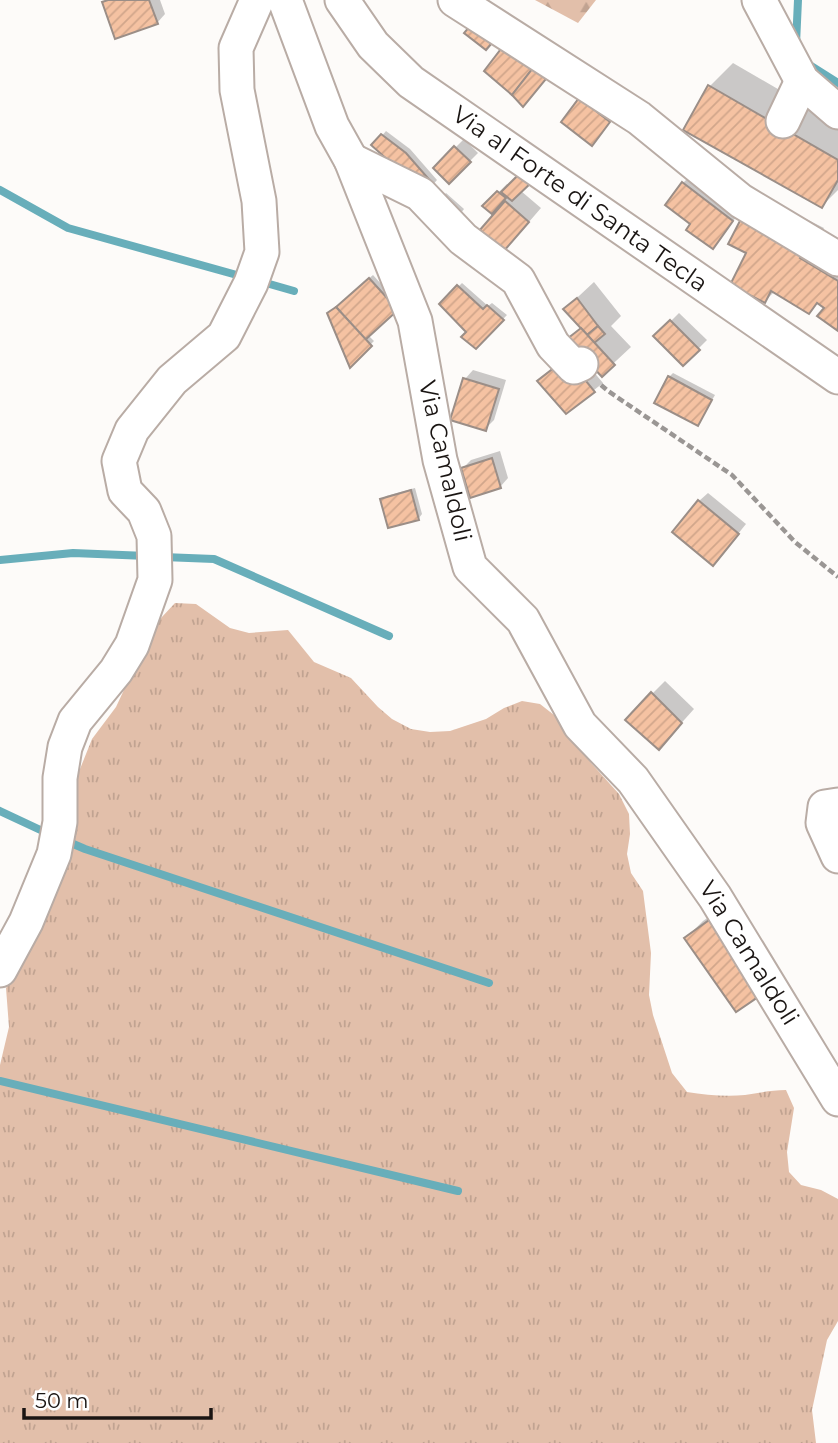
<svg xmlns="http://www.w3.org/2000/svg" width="838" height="1443" viewBox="0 0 838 1443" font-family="Montserrat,sans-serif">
<defs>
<pattern id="grass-tufts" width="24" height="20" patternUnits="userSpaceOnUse" patternTransform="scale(1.75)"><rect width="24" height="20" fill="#e2bfaa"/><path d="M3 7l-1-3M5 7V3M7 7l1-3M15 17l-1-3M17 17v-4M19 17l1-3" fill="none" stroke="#c1a391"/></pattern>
<pattern id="forest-firs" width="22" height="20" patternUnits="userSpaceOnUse" patternTransform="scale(1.75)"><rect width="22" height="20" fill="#e2bfaa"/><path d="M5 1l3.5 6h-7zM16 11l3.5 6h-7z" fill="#c1a391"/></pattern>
<pattern id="building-hatch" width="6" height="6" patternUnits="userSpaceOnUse" patternTransform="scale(1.75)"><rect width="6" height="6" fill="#f5c2a2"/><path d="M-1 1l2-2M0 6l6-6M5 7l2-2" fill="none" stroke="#d1a68b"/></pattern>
</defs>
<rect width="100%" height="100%" fill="#fdfbf9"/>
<path fill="url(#grass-tufts)" d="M175 603 196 604 230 628 249 633 288 630 314 662 351 678 378 707 392 719 411 729 430 732 450 731 486 719 504 708 522 701 540 704 554 715 592 764 619 794 629 814 630 834 627 854 631 873 643 891 651 953 649 995 653 1015 672 1073 687 1092C706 1095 726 1097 745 1095 759 1093 771 1090 786 1090L794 1108 787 1152 789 1172 801 1185 821 1190 838 1199V1321L827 1340 812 1410 816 1443H0V1065L9 1027 6 988 30 946 65 873 72 832 73 793 78 774 92 739 116 707 150 634 161 618Z"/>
<polygon fill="url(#forest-firs)" points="535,0 596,0 578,23"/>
<g fill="#0003">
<polygon points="107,0 160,0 165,14 157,23 104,2"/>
<polygon points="733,63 838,124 838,190 822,206 709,87"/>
<polygon points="581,100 622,108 592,143"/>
<polygon points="386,131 410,149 437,180 430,188 374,145"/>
<polygon points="464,139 478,153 449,182 435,168"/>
<polygon points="692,174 740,212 713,247 693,223 683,183"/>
<polygon points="507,184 521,191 541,208 516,237 505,203 503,201 485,206"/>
<polygon points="446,193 464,209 461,213 434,205"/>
<polygon points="762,197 824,228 816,240 838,254 838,331 827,308 819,302 809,312 775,291 765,301 749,252"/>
<polygon points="373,275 400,305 368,335 374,341 350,365 333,309"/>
<polygon points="594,282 621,316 611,326 631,347 602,374 584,354 587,364 603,383 566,412 570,356 561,346 582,326 565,309"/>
<polygon points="462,283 488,306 492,303 507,315 476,347 468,332 441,304"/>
<polygon points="679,313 707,340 683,364 656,336"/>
<polygon points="473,370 506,380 494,420 485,429 465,379"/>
<polygon points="673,373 715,395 698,424 669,377"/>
<polygon points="500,451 508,478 500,487 462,469 471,460"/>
<polygon points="415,488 422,514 419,518 382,500 386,496"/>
<polygon points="708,493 746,524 721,555 699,501"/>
<polygon points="665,681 694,709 659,748 652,694"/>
<polygon points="729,903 779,975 686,938 703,921"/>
</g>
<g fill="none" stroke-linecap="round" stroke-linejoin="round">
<g stroke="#68aeba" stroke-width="8">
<polyline points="796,44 798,0"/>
<polyline points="805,62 838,83"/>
<polyline points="0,190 68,228 244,277"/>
<polyline points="259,281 294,291"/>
<polyline points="163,557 214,559 389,636"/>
<polyline points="0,560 73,553 147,556"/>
<polyline points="0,811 49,834"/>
<polyline points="64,840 85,849 489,983"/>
<polyline points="0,1081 458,1191"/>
</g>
</g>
<g fill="url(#building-hatch)" stroke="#9b8e87" stroke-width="2">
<polygon points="108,0 149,0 158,24 115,39 102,2"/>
<polygon points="476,19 497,37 486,50 464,33"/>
<polygon points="504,45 533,68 512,95 484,71"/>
<polygon points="533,68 546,79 523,107 512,95"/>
<polygon points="708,85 838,160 838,180 822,208 683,130"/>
<polygon points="579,98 610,122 592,146 561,122"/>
<polygon points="381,134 406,153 434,185 427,195 371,145"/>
<polygon points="454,146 471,162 449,184 433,168"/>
<polygon points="521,172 533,181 512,201 501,192"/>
<polygon points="682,182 733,221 713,249 686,230 690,224 665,205"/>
<polygon points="497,191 506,198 492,214 482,206"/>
<polygon points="505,201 529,222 503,252 479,231"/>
<polygon points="744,213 809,245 800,258 838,281 838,331 817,316 824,308 817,303 809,314 771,291 765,303 730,285 746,253 728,244"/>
<polygon points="369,278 398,310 365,340 336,307"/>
<polygon points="457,285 483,309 487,305 504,320 476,349 461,337 466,332 439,304"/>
<polygon points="577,298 598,326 587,335 563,309"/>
<polygon points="336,307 372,346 350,368 327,313"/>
<polygon points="670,320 700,350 683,366 653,336"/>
<polygon points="598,326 605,334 594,343 587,335"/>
<polygon points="581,328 615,365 602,377 584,357 558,346"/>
<polygon points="559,364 578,371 595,392 566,414 537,381"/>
<polygon points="668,376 712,400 698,426 654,403"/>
<polygon points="463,378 499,389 486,431 450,420"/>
<polygon points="492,458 501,488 470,498 461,468"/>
<polygon points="411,490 419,520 388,528 380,499"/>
<polygon points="698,500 739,534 713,566 672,532"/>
<polygon points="651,692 682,723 659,750 625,720"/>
<polygon points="712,918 764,993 736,1012 684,938"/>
</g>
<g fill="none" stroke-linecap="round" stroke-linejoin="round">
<g stroke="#b9aca5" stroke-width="37">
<g id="minor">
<polyline points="285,0 332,126 351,160 415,321 440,460 470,567 523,620 580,725 633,780 715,897 838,1099"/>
<polyline points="342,0 373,45 411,82 838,377"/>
<polyline points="455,0 639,118 741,201 838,259"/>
<polyline points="759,0 802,81 838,112"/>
<polyline points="783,121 802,81"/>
<polyline points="351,160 420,194 463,239 518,280 553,345 574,367 581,364"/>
<polyline points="838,805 825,807 823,823 838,856"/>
<polyline points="0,970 26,922 54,854 60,822 60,778 65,747 75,721 116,671 132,645 155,580 154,536 144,511 125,491 119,461 132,430 172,380 224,336 251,283 262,252 259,201 237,90 236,48 257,0"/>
</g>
</g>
<polyline stroke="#9a9694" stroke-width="4.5" stroke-dasharray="7 3.5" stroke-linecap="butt" points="601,385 608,391 732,475 795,542 838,577"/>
<use href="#minor" stroke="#fff" stroke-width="33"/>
</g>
<g text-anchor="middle" stroke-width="5" stroke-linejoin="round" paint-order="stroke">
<g font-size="24" fill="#1a1513" stroke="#fff">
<text transform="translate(580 199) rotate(35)" y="8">Via al Forte di Santa Tecla</text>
<text transform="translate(445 461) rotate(77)" y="8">Via Camaldoli</text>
<text transform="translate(749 953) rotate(58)" y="8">Via Camaldoli</text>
</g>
</g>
<path d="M24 1408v10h187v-10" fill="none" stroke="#1a1513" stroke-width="3.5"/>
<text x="35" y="1408" font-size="21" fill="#1a1513" stroke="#ffffff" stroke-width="5" paint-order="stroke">50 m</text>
</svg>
